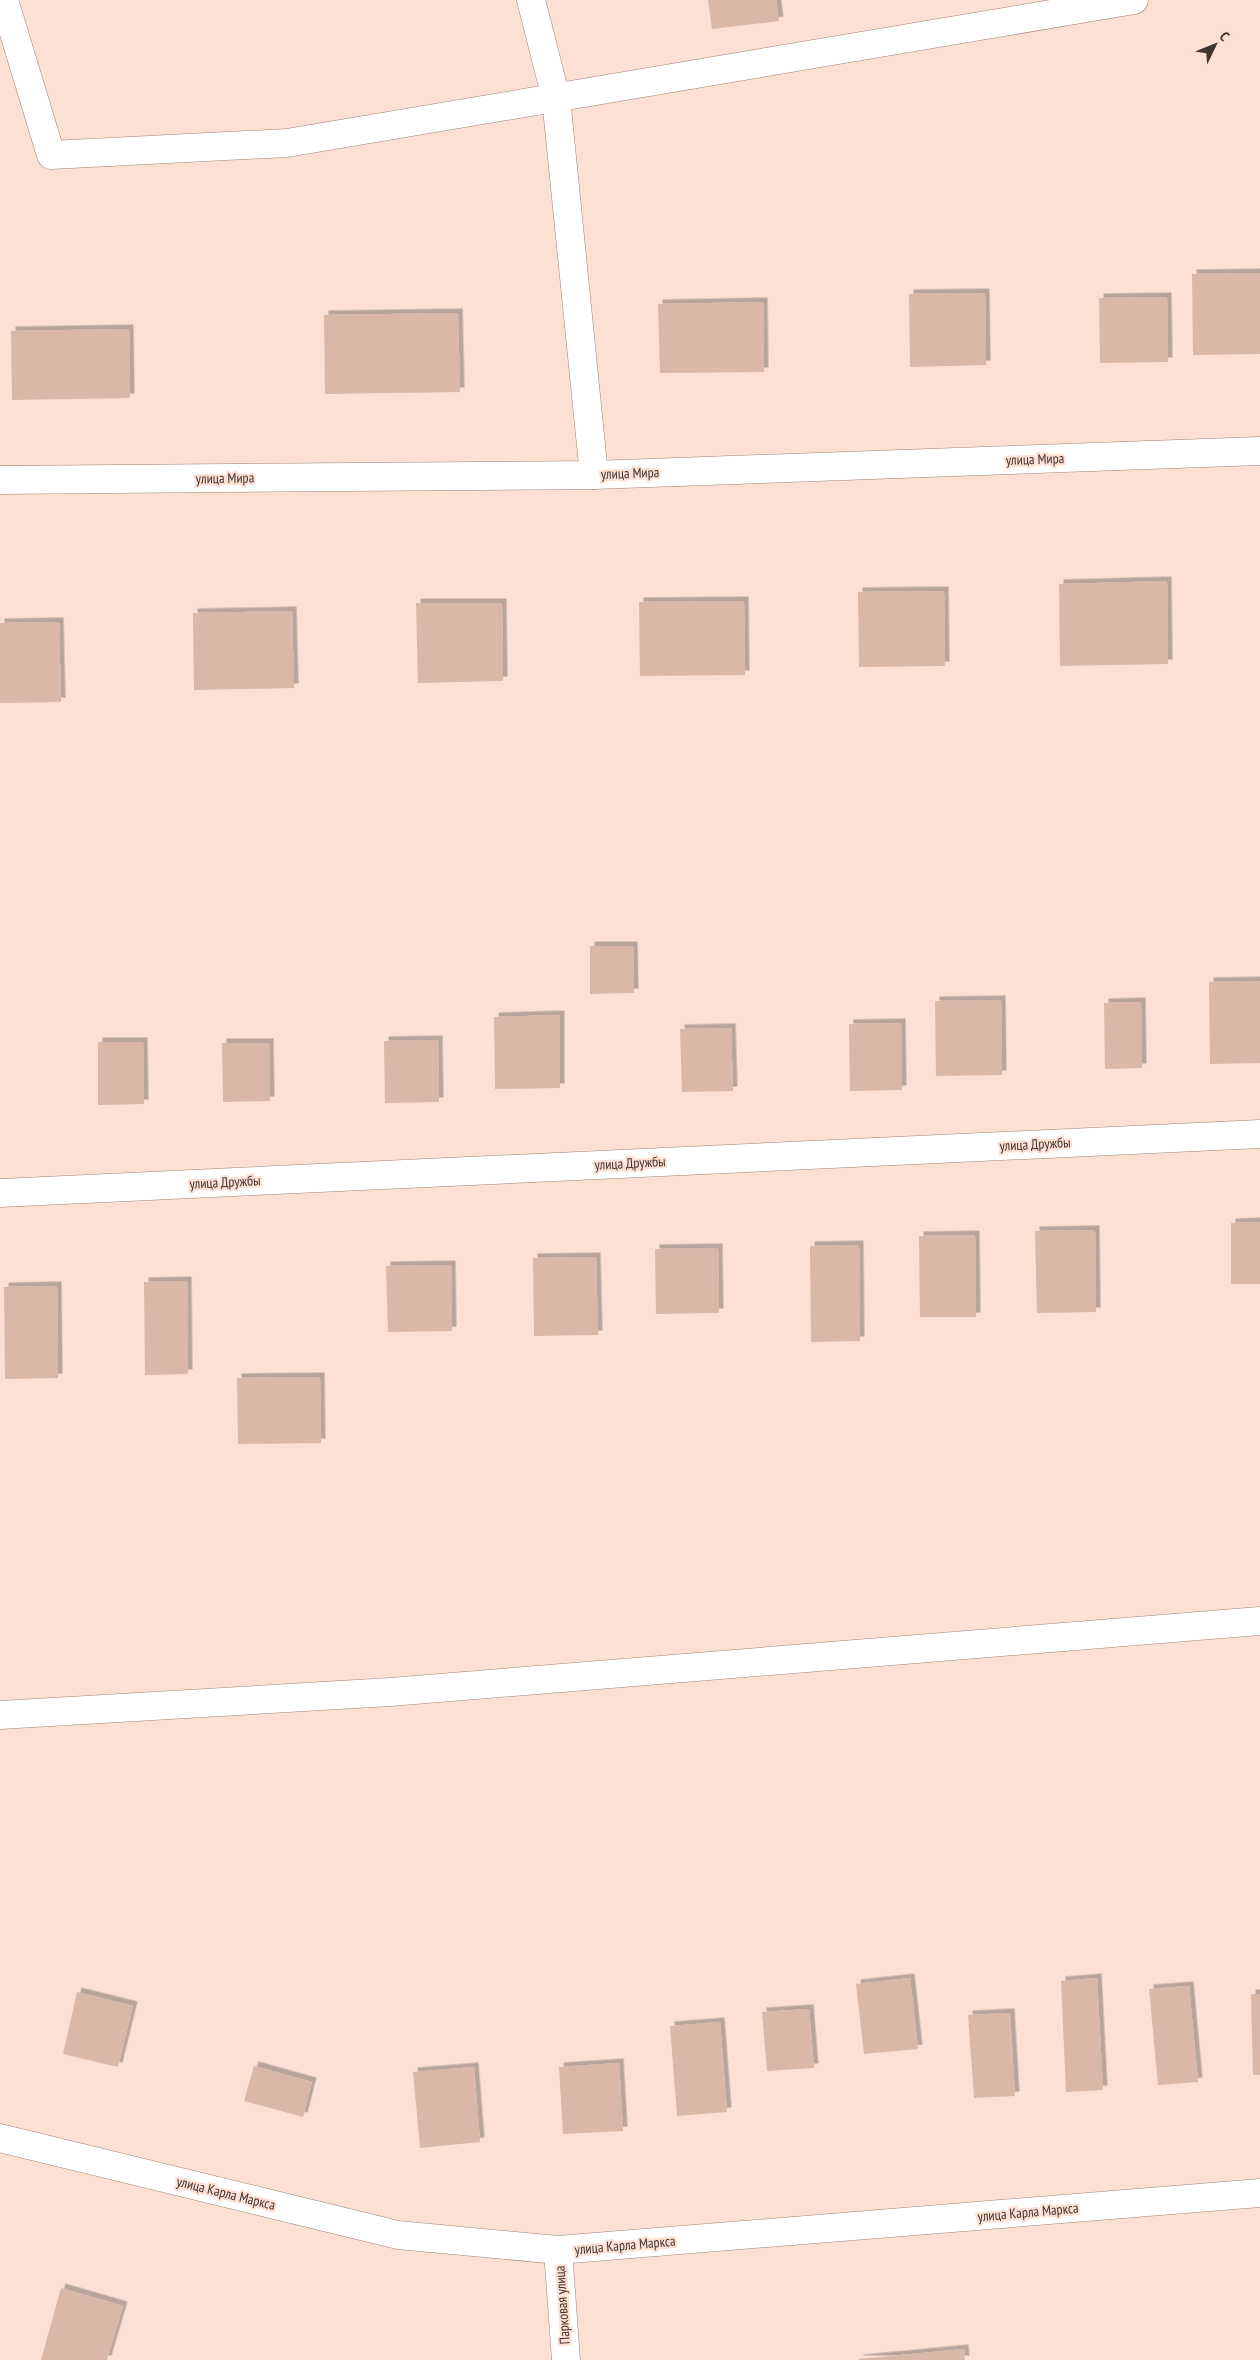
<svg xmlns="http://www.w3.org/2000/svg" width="1260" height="2360" viewBox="0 0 1260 2360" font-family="'PT Sans Narrow',sans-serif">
<defs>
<filter id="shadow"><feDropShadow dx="4.5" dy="-4.5" stdDeviation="0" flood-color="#0004"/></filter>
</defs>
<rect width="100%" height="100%" fill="#fbe0d3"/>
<g fill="#d9b8a8" filter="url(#shadow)">
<polygon points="708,0 776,0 779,21 712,29"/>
<polygon points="1260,273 1260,354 1193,355 1192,274"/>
<polygon points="985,293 986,365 910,367 909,294"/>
<polygon points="1167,297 1168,362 1100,363 1099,298"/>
<polygon points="763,302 764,372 660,373 658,304"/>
<polygon points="458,313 460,392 325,394 324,315"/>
<polygon points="129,329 130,398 12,400 11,331"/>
<polygon points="1167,581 1168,664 1060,666 1059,584"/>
<polygon points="944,591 945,666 859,667 858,592"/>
<polygon points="744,601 745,675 640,676 639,602"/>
<polygon points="416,603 502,603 503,681 418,683"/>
<polygon points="292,611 294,688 194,690 193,613"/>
<polygon points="59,622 61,702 0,703 0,623"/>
<polygon points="590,946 633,946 634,993 590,994"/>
<polygon points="1260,981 1260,1063 1210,1064 1209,982"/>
<polygon points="1001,1000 1002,1075 936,1076 935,1001"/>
<polygon points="1141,1002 1142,1068 1105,1069 1104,1003"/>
<polygon points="560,1015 560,1088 495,1089 494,1017"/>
<polygon points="901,1023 902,1090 850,1091 849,1024"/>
<polygon points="731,1028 733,1091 682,1092 680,1029"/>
<polygon points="438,1040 439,1102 385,1103 384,1041"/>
<polygon points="98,1042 143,1042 144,1104 98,1105"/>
<polygon points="222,1043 269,1043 270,1101 223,1102"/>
<polygon points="1260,1222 1260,1284 1231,1284 1231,1223"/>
<polygon points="1095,1230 1096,1312 1037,1313 1035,1231"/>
<polygon points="975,1235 976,1317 920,1317 919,1236"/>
<polygon points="859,1245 860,1341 811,1342 810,1246"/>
<polygon points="718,1248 719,1313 656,1314 655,1249"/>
<polygon points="596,1257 598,1335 534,1336 533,1258"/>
<polygon points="451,1265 452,1331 388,1332 386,1266"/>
<polygon points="187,1281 188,1374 145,1375 144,1282"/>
<polygon points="57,1286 58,1378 5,1379 4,1287"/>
<polygon points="320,1377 321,1443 238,1444 237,1378"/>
<polygon points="910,1978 918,2049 864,2054 856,1984"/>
<polygon points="1097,1978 1103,2090 1066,2092 1061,1981"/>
<polygon points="1189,1986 1198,2082 1158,2085 1149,1989"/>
<polygon points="77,1992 133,2006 118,2067 63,2054"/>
<polygon points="1251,1994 1260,1994 1260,2075 1253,2075"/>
<polygon points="809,2009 814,2068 767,2071 762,2012"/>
<polygon points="1010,2013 1015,2096 974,2098 968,2015"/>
<polygon points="720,2022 727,2112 677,2116 670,2026"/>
<polygon points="619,2063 623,2131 563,2134 559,2067"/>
<polygon points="254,2066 312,2082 303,2117 244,2101"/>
<polygon points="474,2067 480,2142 420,2148 413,2072"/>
<polygon points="61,2288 123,2306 107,2360 41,2360"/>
<polygon points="964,2349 965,2360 859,2360 859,2359"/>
</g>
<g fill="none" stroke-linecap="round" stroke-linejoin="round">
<g stroke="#a18273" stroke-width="29">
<g id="minor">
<polyline points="4,0 51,155 287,143 1134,0"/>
<polyline points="531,0 556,98 594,475"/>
<polyline points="0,480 594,475 1260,451"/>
<polyline points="0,1193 1260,1134"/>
<polyline points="0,1715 390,1692 1260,1621"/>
<polyline points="0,2138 398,2235 558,2250 1260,2193"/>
<polyline points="558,2250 566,2360"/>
</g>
</g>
<use href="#minor" stroke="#fff" stroke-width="28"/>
</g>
<g text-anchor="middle" stroke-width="4.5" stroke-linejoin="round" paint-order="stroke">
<g font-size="14" fill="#41342e" stroke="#fbe0d3">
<text transform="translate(1035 459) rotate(-2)" y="5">улица Мира</text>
<text transform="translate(630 473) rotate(-2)" y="5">улица Мира</text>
<text transform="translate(225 478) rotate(-1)" y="5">улица Мира</text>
<text transform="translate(1035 1144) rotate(-3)" y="5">улица Дружбы</text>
<text transform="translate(630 1163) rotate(-3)" y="5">улица Дружбы</text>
<text transform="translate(225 1182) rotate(-3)" y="5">улица Дружбы</text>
<text transform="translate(226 2193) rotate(14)" y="5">улица Карла Маркса</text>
<text transform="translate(1028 2212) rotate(-5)" y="5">улица Карла Маркса</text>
<text transform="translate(625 2245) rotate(-5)" y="5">улица Карла Маркса</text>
<text transform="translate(562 2305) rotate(-94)" y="5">Парковая улица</text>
</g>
</g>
<g transform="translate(1215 45) rotate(47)" stroke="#fbe0d3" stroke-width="4" paint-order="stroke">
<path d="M0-4L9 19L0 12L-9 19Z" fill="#41342e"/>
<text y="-8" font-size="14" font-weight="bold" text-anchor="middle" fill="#41342e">С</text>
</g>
</svg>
